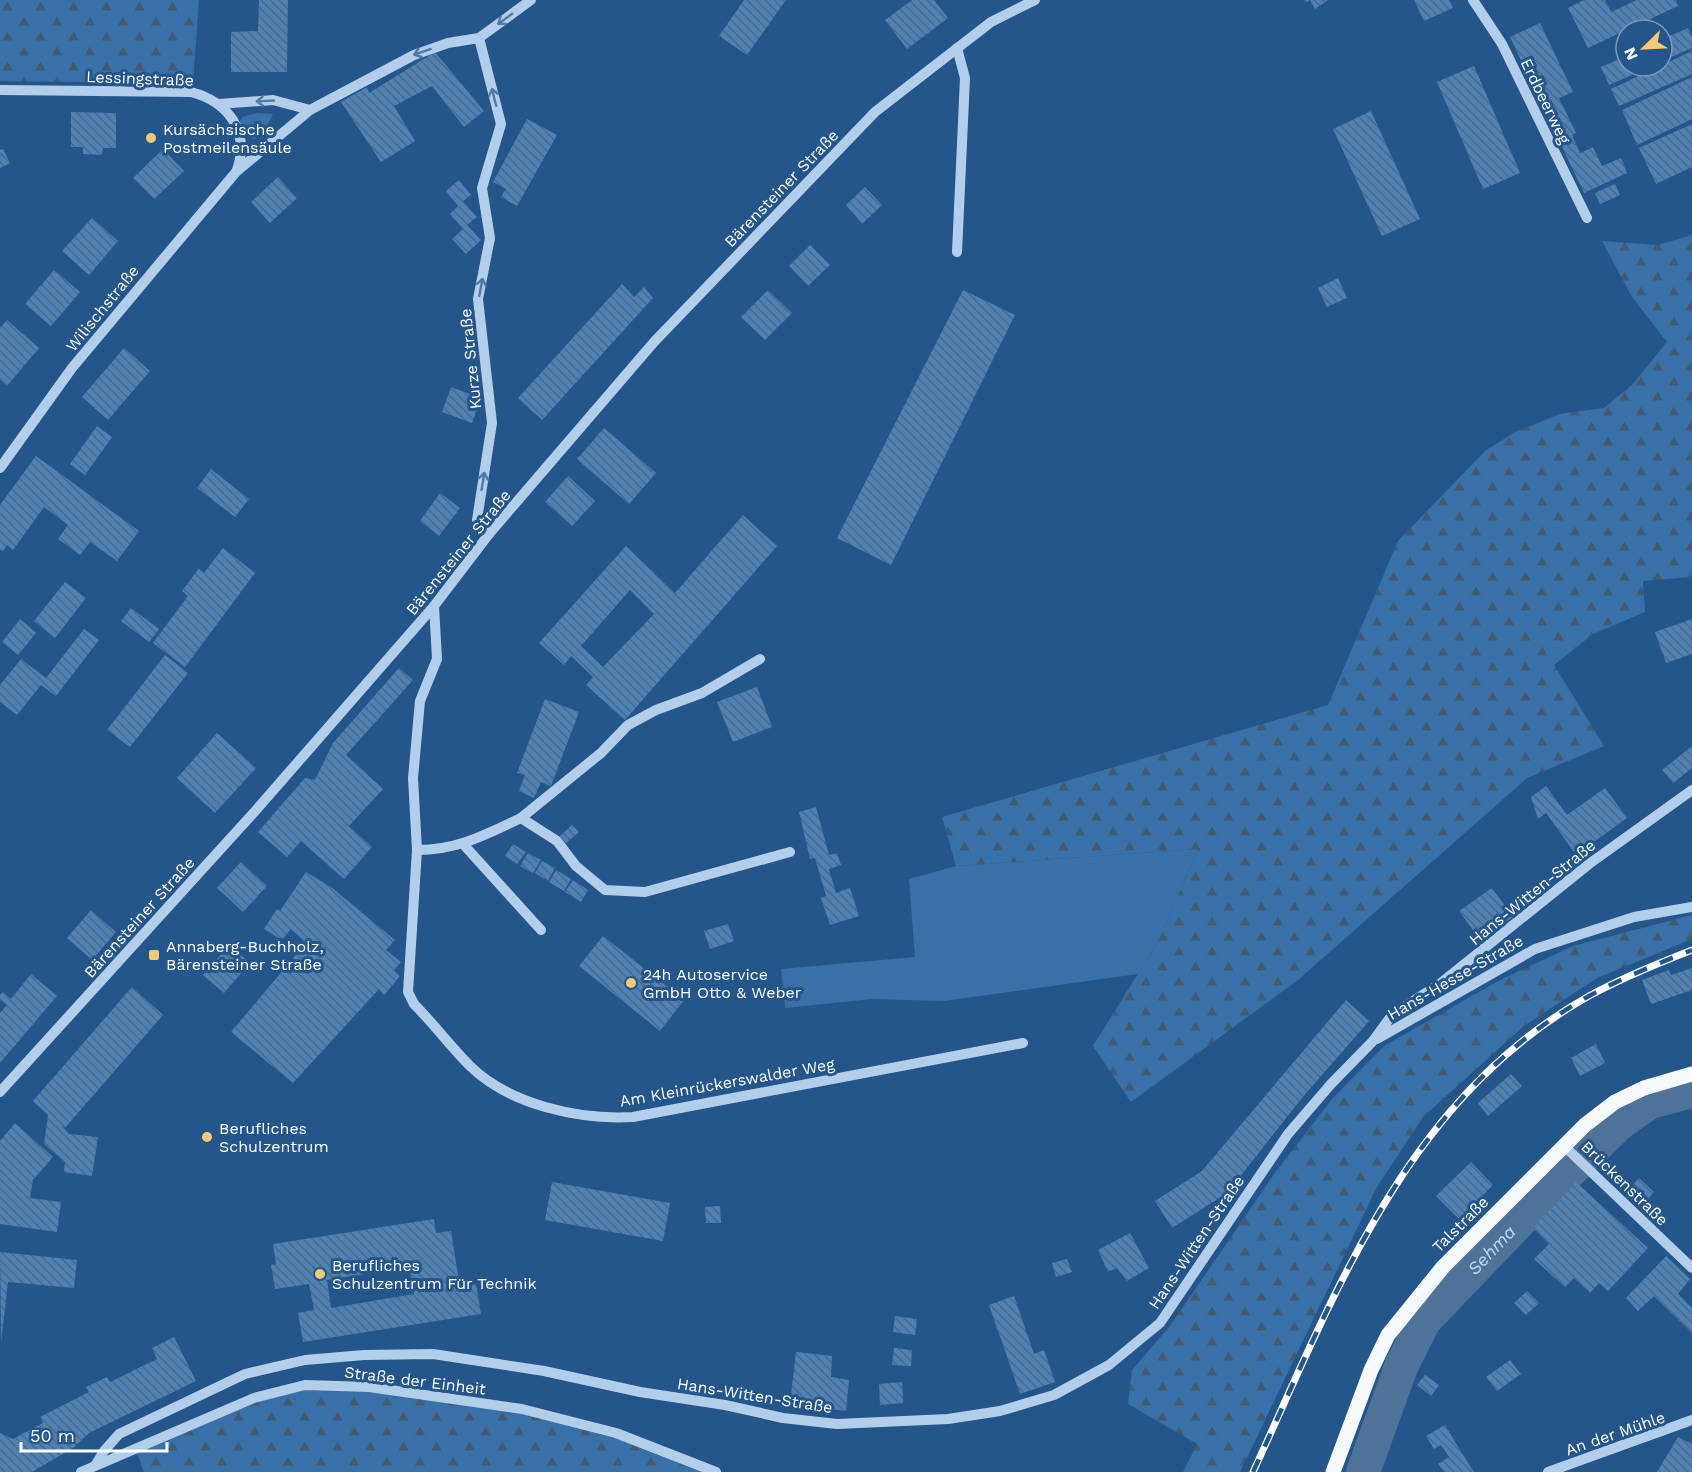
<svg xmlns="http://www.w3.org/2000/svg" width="1692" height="1472" viewBox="0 0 1692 1472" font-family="'Work Sans',sans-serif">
<defs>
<pattern id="grass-tufts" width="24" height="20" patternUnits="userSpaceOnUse" patternTransform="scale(1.5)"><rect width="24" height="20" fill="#3870a8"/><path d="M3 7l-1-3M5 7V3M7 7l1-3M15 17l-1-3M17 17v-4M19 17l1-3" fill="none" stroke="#445a71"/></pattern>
<pattern id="forest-firs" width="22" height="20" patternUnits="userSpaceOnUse" patternTransform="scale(1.5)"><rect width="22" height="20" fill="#3870a8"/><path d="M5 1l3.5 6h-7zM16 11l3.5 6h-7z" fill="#445a71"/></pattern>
<pattern id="building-back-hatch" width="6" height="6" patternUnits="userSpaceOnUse" patternTransform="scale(1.5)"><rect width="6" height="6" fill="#5081b4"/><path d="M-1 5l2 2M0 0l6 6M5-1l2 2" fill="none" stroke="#4e6985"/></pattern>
</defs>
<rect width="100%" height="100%" fill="#24568b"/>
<polygon fill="url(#grass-tufts)" points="257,113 273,114 266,128 254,139 247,135 239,124 242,117"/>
<g fill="url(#forest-firs)">
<polygon points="0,0 199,0 193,83 0,81"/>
<polygon points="1692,235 1692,577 1643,581 1645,612 1593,634 1554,665 1604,746 1527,778 1298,980 1131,1102 1093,1046 1159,940 1198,849 956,866 942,817 1328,705 1398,541 1485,451 1515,432 1560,414 1604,408 1632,385 1667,342 1632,297 1602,241 1658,245"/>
<polygon points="1692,915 1692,939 1597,978 1524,1026 1423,1117 1377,1187 1240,1472 1183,1472 1197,1444 1128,1404 1132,1370 1170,1326 1277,1170 1333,1098 1384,1046 1502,979 1573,946"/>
<polygon points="305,1385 522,1409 616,1433 716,1472 144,1472 135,1448 254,1398"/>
</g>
<polygon fill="#3870a8" points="1198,849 1159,940 1138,974 944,1001 872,999 785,1008 781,969 915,957 909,879 956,866"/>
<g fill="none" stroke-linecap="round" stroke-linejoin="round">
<path stroke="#4f7298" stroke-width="34" id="s1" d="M1363 1472 1401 1367 1424 1321 1539 1201 1621 1122 1650 1102 1692 1091"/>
</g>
<g fill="url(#building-back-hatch)" fill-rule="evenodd">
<polygon points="259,0 288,0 287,72 231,72 231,32 258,31"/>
<polygon points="744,0 786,0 747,55 719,36"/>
<polygon points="912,0 934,0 948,18 907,49 885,20"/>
<polygon points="1304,0 1328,0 1315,9 1310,0 1306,3"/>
<polygon points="1414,0 1449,0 1453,8 1424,21"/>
<polygon points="1584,0 1605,0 1611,12 1637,0 1676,0 1678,6 1588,48 1568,8"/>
<polygon points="1540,23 1573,92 1559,98 1576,133 1572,135 1580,153 1593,147 1602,166 1621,158 1627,173 1584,193 1510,37"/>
<polygon points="1688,28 1692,37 1692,48 1662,61 1662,39"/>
<polygon points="1692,51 1692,74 1619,106 1611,89"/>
<polygon points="435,52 484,111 464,127 432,86 394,106 415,141 381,162 341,102 367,87 369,93"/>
<polygon points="1626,56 1626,66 1652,66 1609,85 1601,67"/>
<polygon points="1474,66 1520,173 1483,189 1437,82"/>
<polygon points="1692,77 1692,119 1637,145 1622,110"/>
<polygon points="1371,111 1420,219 1382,236 1333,129"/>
<polygon points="71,112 116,113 116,148 103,148 102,155 83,154 83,147 71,147"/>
<polygon points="527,119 557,135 517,206 501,197 506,189 493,182"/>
<polygon points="1692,124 1692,167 1656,184 1639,148"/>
<polygon points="3,149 10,163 0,168 0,150"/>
<polygon points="163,149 184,171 154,199 133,178"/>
<polygon points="278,177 297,198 270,223 251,202"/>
<polygon points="459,180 471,195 463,201 477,217 467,225 481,240 466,254 452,239 463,229 450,214 458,206 446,191"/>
<polygon points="1615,184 1620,195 1600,204 1595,193"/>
<polygon points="865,187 882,205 862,224 846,205"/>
<polygon points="92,218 118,241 89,275 62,251"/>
<polygon points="810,245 830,265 808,286 789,266"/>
<polygon points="54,270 80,292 51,326 25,304"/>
<polygon points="1338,278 1347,298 1327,307 1318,288"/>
<polygon points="622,284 634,297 644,287 653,298 542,420 518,398"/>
<polygon points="768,290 792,313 765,340 741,317"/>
<polygon points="963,290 1015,315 891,565 837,538"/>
<polygon points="7,320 39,348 7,386 0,379 0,328"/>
<polygon points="124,348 150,371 108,420 82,397"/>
<polygon points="451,387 481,398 472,423 442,412"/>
<polygon points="97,426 112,437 85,475 70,464"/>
<polygon points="604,428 656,473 629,504 577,459"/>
<polygon points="36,456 139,531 117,561 90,542 80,555 58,539 68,525 44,507 13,550 7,545 3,551 0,550 0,505"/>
<polygon points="211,469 249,499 235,517 197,488"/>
<polygon points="568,476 595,501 572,526 545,502"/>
<polygon points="440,493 460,508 439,536 420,521"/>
<path d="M743 515 777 546 625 720 586 685 593 677 571 656 564 665 539 643 626 546 675 593ZM630 590 654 614 603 667 581 646Z"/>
<polygon points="223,548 255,573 185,667 153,643 188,596 182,591 199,568 204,573"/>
<polygon points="65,582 86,598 55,638 34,621"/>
<polygon points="131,608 159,629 149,642 121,621"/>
<polygon points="20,619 36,633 18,655 2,642"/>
<polygon points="1692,619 1692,654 1666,663 1655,632"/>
<polygon points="84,629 99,640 56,696 41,685 17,715 0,702 0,685 21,659 46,678"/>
<polygon points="165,655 188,673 130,747 107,730"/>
<polygon points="399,668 413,680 346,755 383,789 349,826 372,847 344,879 301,841 287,857 258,832 305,778 315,780 333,743"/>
<polygon points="757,687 772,727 733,742 717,702"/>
<polygon points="545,699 579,712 551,786 541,782 534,798 519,791 525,775 517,773"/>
<polygon points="217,733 256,768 215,813 177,778"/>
<polygon points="1692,746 1692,768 1673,783 1662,770"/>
<polygon points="1546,786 1567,815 1605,788 1627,818 1576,855 1546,813 1538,819 1531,797"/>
<polygon points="816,807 829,855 837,853 841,865 829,869 836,893 850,888 859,916 830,925 821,898 826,896 815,858 810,859 799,812"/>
<polygon points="572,825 579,832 566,843 560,836"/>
<polygon points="513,844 526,852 517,864 505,856"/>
<polygon points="528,853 541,860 533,873 520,866"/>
<polygon points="542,861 555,868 548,881 535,873"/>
<polygon points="241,862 267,886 243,912 217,888"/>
<polygon points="556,870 571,879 564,891 549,882"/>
<polygon points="306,872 331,887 395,940 386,950 401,962 394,970 400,976 384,995 379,989 293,1083 231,1032 306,943 291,929 282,940 264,929 277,909 280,911"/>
<polygon points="573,880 588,890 581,902 565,892"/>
<polygon points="1492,888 1513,917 1480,940 1459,911"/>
<polygon points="91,910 116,932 92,960 67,938"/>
<polygon points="728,924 734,941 710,949 704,931"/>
<polygon points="603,936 684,1000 660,1031 579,966"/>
<polygon points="229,945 250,963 224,993 203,975"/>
<polygon points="1692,968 1692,990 1651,1004 1642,980 1669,970 1671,975"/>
<polygon points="31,974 57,996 0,1063 0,1013 7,1005 0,1000 0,995 3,992 11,999"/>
<polygon points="132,987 163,1015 65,1128 61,1125 69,1134 98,1137 92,1176 64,1172 65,1162 44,1144 48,1115 33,1101"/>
<polygon points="1346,1000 1369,1021 1302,1098 1227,1193 1172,1228 1155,1201 1202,1171"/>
<polygon points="1596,1044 1605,1063 1580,1076 1571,1058"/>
<polygon points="1511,1074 1522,1086 1488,1116 1478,1103"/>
<polygon points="15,1123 53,1157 33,1180 30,1198 61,1202 57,1232 0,1224 0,1141"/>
<polygon points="1471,1162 1493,1185 1459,1219 1436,1196"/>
<polygon points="1639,1178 1654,1192 1646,1201 1631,1187"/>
<polygon points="552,1182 670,1203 663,1241 545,1220"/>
<polygon points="1576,1182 1648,1248 1608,1291 1599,1283 1590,1293 1574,1278 1565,1287 1534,1259 1549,1244 1533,1228"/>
<polygon points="720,1206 721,1223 706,1223 705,1207"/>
<path d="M434 1219 436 1233 451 1231 460 1287 476 1284 481 1314 303 1342 298 1313 314 1310 309 1284 275 1289 271 1265 276 1264 273 1244ZM409 1267 414 1294 331 1308 327 1280Z"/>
<polygon points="1130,1233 1149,1268 1127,1281 1117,1268 1108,1272 1098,1250"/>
<polygon points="0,1252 77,1260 74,1288 8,1282 1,1342"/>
<polygon points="1666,1256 1690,1279 1678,1294 1692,1308 1692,1333 1654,1296 1638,1311 1626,1298"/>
<polygon points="1067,1259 1072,1272 1056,1277 1052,1263"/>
<polygon points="1527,1291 1539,1303 1526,1315 1514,1303"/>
<polygon points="1014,1296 1034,1354 1044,1350 1055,1382 1020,1394 989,1305"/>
<polygon points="895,1316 917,1319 915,1335 893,1332"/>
<polygon points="174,1337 196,1381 89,1433 73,1448 32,1472 0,1472 0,1433 13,1439 43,1423 40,1417 89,1392 86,1387 107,1377 110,1382 157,1359 152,1348"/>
<polygon points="894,1348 912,1350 911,1366 892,1365"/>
<polygon points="796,1352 832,1356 831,1377 849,1380 846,1411 790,1404"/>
<polygon points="1510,1360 1521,1374 1497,1391 1486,1377"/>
<polygon points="1425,1375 1439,1385 1431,1396 1417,1385"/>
<polygon points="902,1382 903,1403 880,1405 879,1384"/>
<polygon points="1445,1425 1460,1450 1474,1472 1444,1472 1438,1464 1449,1457 1441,1445 1434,1449 1426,1436"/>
<polygon points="1678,1437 1692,1444 1692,1472 1657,1472"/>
</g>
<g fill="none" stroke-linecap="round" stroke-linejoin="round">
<g stroke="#b2ceea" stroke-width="10">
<polyline points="1473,0 1502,44 1587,218"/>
<polyline points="479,38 501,124 482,188 490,238 478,299 492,423 477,520 489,534"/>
<polyline points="957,48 965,78 957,252"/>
<path d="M0 90 191 92C229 102 250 132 237 170"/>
<polyline points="219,104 273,100 310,110"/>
<polyline points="0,468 72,368 236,172 310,110 414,55 448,43 479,38 531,0"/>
<path d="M434 606 437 659 420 701 413 778 417 850 408 992 414 1004C434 1024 450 1046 470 1066 510 1105 579 1120 633 1117L1023 1043"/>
<polyline points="521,818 601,753 628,725 656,710 702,693 760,659"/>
<polyline points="463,844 541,930"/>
<path d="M417 850C458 850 485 835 521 818L557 841 576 866 605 890 645 892 790 852"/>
<polyline points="1377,1039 1535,949 1634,917 1692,907"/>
<polyline points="0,1092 257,809 434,606 489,534 654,342 875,112 991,22 1035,0"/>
<polyline points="1563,1145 1692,1268"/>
<polyline points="96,1464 104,1451 119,1434 245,1374 305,1360 364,1355 433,1354 544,1371 640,1392 725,1405 783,1418 837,1424 948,1419 1000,1411 1054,1395 1109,1365 1160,1323 1288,1134 1331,1084 1373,1041 1392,1015 1441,983 1589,864 1692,790"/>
<polyline points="81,1472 254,1398 305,1385 369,1387 522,1409 616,1433 716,1472"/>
<polyline points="1548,1472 1692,1420"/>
</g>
<polyline stroke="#f6fafe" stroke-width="15" points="1333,1472 1371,1370 1388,1335 1443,1267 1585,1125 1615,1102 1644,1088 1692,1074"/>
<g stroke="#fff" stroke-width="7">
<path id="rail" d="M1253 1472C1336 1292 1406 1099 1589 996 1622 978 1657 964 1692 950"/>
</g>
<use href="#rail" stroke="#24568b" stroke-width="4.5" stroke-dasharray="14" stroke-linecap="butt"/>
</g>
<defs><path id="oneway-shaft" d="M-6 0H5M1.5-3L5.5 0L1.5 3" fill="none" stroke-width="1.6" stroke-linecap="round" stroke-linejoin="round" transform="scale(1.5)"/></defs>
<g stroke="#4f7aa8">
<use href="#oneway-shaft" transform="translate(505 19) rotate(144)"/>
<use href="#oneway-shaft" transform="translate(422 52) rotate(161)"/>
<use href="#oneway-shaft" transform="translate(494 97) rotate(-104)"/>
<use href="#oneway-shaft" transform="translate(265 101) rotate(177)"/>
<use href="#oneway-shaft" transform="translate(481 287) rotate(-79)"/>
<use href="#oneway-shaft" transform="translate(483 481) rotate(-81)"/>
</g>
<g fill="#f5ca75" stroke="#24568b" stroke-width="2">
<circle cx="151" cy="138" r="6"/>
<rect x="148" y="949" width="12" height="12" rx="3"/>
<circle cx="631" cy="983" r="6"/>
<circle cx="207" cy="1137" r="6"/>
<circle cx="320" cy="1274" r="6"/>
</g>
<g text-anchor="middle" stroke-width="6" stroke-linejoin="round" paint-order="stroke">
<g font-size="16" fill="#fff" stroke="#24568b">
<text transform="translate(140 78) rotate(2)" y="6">Lessingstraße</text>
<text transform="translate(1546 101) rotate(64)" y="6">Erdbeerweg</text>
<text transform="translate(781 188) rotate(-46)" y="6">Bärensteiner Straße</text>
<text transform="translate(102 308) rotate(-51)" y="6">Wilischstraße</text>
<text transform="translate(470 359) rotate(-96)" y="6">Kurze Straße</text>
<text transform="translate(458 552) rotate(-51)" y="6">Bärensteiner Straße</text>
<text transform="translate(1532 892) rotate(-39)" y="6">Hans-Witten-Straße</text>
<text transform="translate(139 917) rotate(-48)" y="6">Bärensteiner Straße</text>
<text transform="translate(1455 977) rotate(-30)" y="6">Hans-Hesse-Straße</text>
<text transform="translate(727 1082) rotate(-10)" y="6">Am Kleinrückerswalder Weg</text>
<text transform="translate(1625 1183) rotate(44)" y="6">Brückenstraße</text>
<text transform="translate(1460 1224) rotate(-45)" y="6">Talstraße</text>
<text transform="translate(1196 1242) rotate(-56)" y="6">Hans-Witten-Straße</text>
<text transform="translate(415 1380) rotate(7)" y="6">Straße der Einheit</text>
<text transform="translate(755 1395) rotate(9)" y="6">Hans-Witten-Straße</text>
<text transform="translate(1615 1433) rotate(-19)" y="6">An der Mühle</text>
</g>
<g font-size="16" fill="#fff" stroke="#24568b" text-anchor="start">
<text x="163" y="135">Kursächsische<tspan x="163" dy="18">Postmeilensäule</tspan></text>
<text x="166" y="952">Annaberg-Buchholz,<tspan x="166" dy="18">Bärensteiner Straße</tspan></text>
<text x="643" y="980">24h Autoservice<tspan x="643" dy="18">GmbH Otto &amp; Weber</tspan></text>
<text x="219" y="1134">Berufliches<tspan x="219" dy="18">Schulzentrum</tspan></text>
<text x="332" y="1271">Berufliches<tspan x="332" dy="18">Schulzentrum Für Technik</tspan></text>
</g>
<g font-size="18" font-style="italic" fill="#bed8f2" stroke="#24568b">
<text dy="6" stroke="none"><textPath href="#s1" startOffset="261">Sehma</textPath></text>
</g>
</g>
<g transform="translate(1644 48) rotate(246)"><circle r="28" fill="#24568b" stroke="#7c9ab9" stroke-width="1.5"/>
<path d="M0-4.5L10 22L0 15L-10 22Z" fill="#f5ca75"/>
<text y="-9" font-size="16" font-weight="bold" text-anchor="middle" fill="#ffffff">N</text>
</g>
<path d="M21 1442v9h146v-9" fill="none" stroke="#ffffff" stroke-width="3"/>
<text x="30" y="1442" font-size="18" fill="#ffffff" stroke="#24568b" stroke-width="4.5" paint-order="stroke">50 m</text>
</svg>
